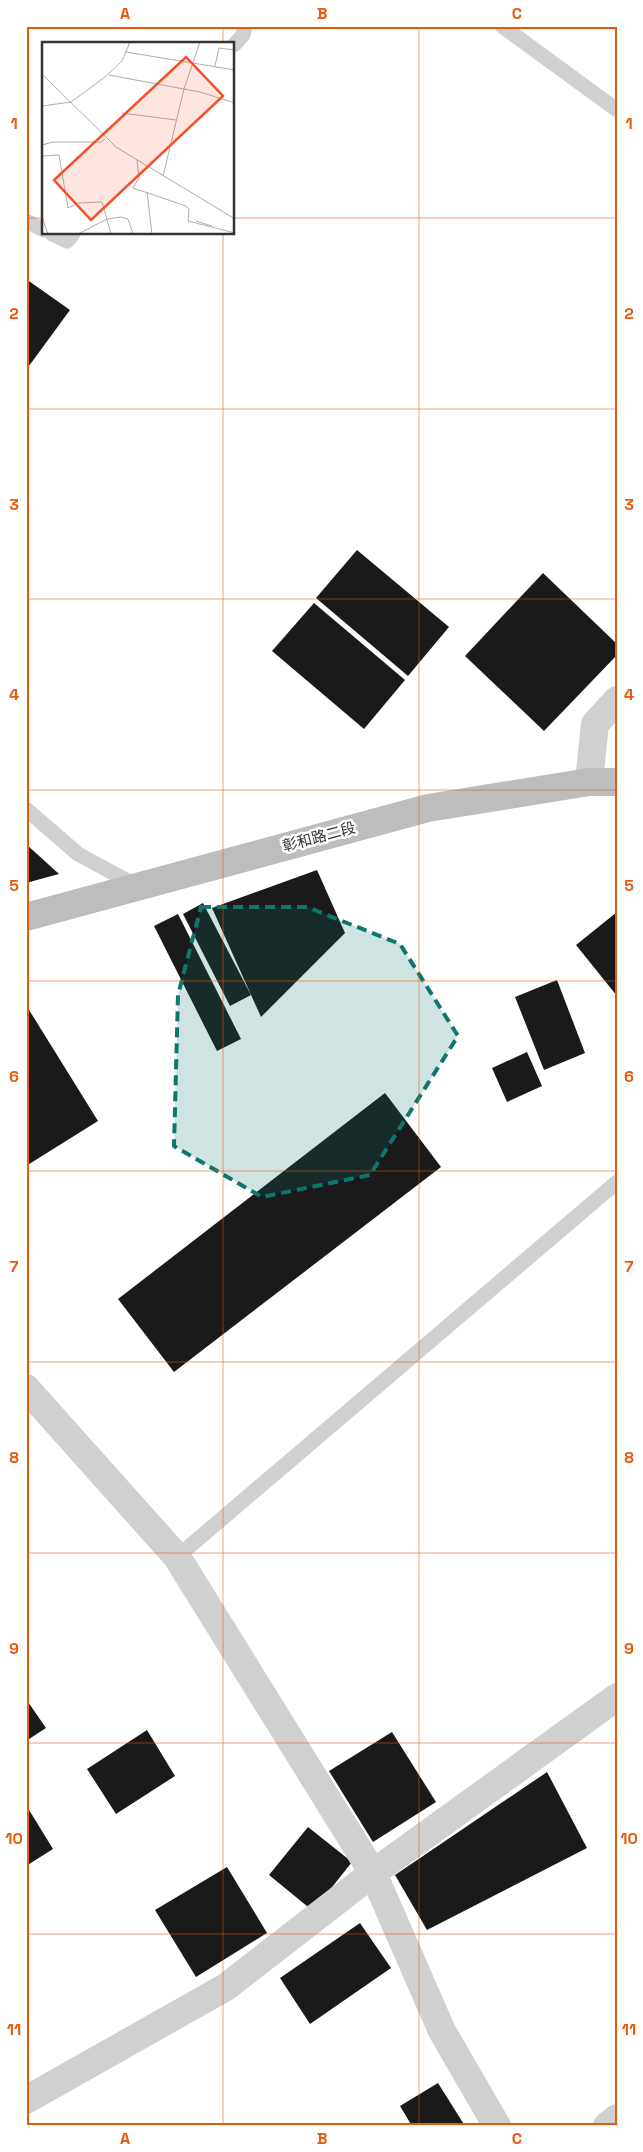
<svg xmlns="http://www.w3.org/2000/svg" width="643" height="2152" viewBox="0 0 643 2152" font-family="'Space Grotesk','Noto Sans TC',sans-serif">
<rect width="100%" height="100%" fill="#fff"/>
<g fill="#1a1a1a">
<polygon points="26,279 70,310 26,370"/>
<polygon points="357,550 449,627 408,676 316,598"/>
<polygon points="543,573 617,644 617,655 544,731 465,656"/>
<polygon points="314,603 405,680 364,729 272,651"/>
<polygon points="26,844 59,874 26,883"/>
<polygon points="317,870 345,933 261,1017 212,908"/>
<polygon points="203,903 251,995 230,1006 183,914"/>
<polygon points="617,912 617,996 576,945"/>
<polygon points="178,914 241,1039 217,1051 154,926"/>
<polygon points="557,980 585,1053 544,1070 515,997"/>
<polygon points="26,1005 98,1121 26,1166"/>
<polygon points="527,1052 542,1086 507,1102 492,1068"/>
<polygon points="385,1093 441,1167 174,1372 118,1299"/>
<polygon points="26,1699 46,1728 26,1741"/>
<polygon points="147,1730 175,1776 116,1814 87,1769"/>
<polygon points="392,1732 436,1802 373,1842 329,1771"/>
<polygon points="547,1772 587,1848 427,1930 395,1875"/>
<polygon points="26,1805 53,1849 26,1866"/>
<polygon points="308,1827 352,1862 313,1911 269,1875"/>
<polygon points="227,1867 267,1933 196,1977 155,1910"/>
<polygon points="360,1923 391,1968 310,2024 280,1978"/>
<polygon points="438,2083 465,2126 412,2126 400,2106"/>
</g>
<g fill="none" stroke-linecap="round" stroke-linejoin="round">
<g stroke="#d0d0d0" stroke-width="15">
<polyline points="502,26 617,110"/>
<polyline points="234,45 243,35 245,26"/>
<polyline points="26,221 44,230"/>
<polyline points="52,234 67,241 73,234"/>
<polyline points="26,809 78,854 137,886"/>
<polyline points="177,1557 617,1182"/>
</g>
<g stroke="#d0d0d0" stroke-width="28">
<polyline points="589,782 595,724 617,700"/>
<polyline points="26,1388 177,1557 373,1873 442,2031 497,2126"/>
<polyline points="26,2100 226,1987 373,1873 617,1697"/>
<polyline points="607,2126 617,2118"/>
</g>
<polyline stroke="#bdbdbd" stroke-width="28" points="26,917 428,808 589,782 617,782"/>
</g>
<path fill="#0f766e" fill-opacity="0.2" stroke="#0f766e" stroke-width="4" stroke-dasharray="10 6" stroke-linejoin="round" d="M201 907H307L400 944 458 1036 370 1175 262 1197 174 1146 178 995Z"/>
<path fill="none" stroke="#e8590c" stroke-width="1" stroke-opacity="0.55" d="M223 26V44M419 26V2126M26 218H44M234 218H617M223 234V2126M26 409H617M26 599H617M26 790H617M26 981H617M26 1171H617M26 1362H617M26 1553H617M26 1743H617M26 1934H617"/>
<g text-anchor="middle" stroke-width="5" stroke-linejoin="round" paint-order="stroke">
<g font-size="15" fill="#333" stroke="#fff">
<text transform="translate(319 837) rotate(-15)" y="5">彰和路二段</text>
</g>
</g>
<g transform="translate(42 42)">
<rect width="192" height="192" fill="#fff"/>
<path fill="none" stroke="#adadad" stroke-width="1" d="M84 10 193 28M173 24 177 6 193 8M0 32 74 105 193 177M67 33 158 50 193 61M0 64 29 60 63 35 80 19 88 0M80 71 134 78M0 103 11 100H59L63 97M0 114 17 113 26 166 37 161 60 160 69 192M95 118 97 136 91 146 144 164 147 167 146 179 193 191M121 134 142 47 158 0M105 150 110 192M0 175 6 192M154 179 170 184M36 192 65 177 79 175 86 177 91 192"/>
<path fill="#f65028" fill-opacity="0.15" stroke="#f65028" stroke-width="2.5" d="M144 15 181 54 49 178 12 138Z"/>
<rect width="192" height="192" fill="none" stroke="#333" stroke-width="2.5"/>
</g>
<rect width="643" height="2152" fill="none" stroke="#ffffff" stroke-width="55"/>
<rect x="28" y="28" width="588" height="2096" fill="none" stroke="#e8590c" stroke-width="2"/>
<g font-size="16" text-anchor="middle" font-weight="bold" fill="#e8590c">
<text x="125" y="19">A</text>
<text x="322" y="19">B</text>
<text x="517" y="19">C</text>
<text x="14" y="129">1</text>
<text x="629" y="129">1</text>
<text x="14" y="319">2</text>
<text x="629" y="319">2</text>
<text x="14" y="510">3</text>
<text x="629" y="510">3</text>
<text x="14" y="700">4</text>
<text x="629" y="700">4</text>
<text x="14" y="891">5</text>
<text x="629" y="891">5</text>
<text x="14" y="1082">6</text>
<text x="629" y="1082">6</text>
<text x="14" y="1272">7</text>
<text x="629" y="1272">7</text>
<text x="14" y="1463">8</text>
<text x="629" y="1463">8</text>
<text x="14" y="1654">9</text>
<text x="629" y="1654">9</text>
<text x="14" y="1844">10</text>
<text x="629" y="1844">10</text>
<text x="14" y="2035">11</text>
<text x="629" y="2035">11</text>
<text x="125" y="2144">A</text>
<text x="322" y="2144">B</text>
<text x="517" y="2144">C</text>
</g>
</svg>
